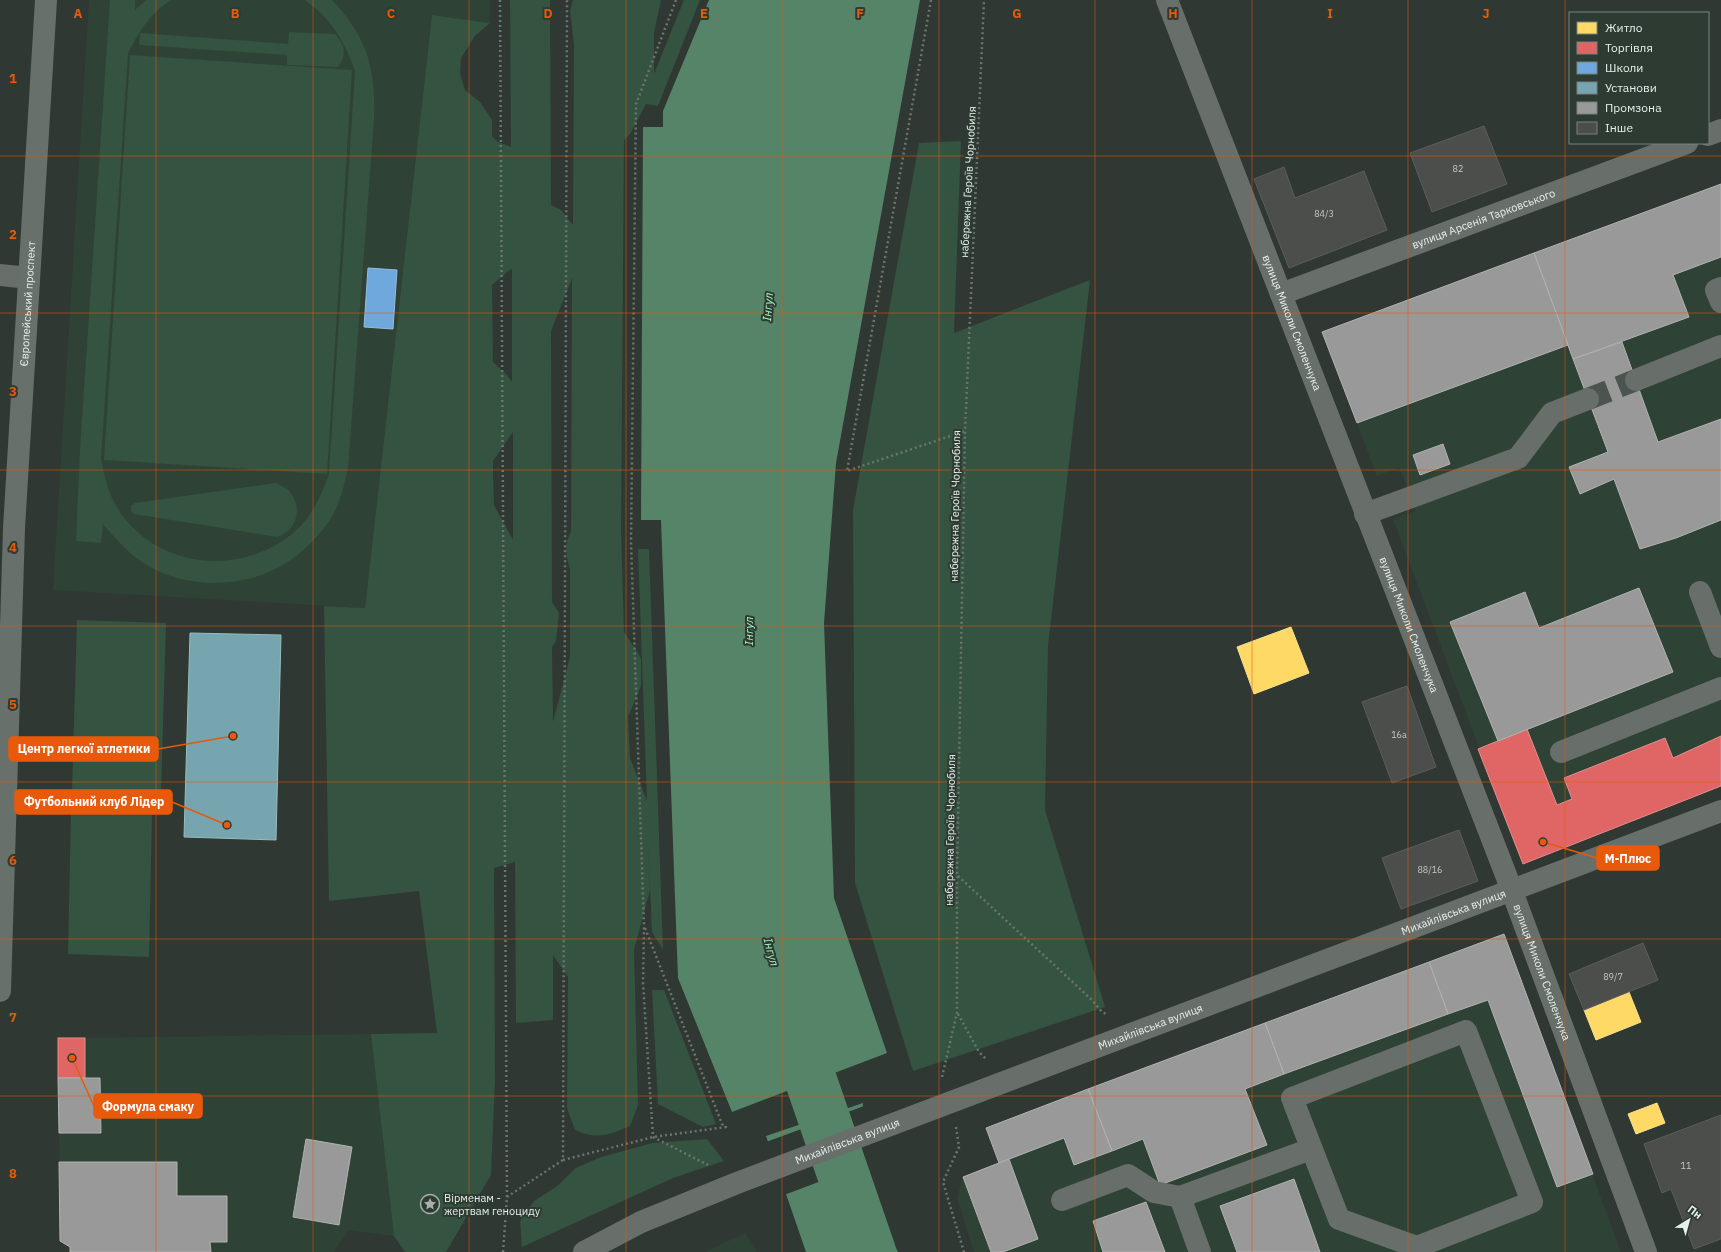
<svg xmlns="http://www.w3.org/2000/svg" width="1721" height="1252" viewBox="0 0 1721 1252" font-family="'IBM Plex Sans',sans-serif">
<rect width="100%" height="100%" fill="#303833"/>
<g fill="#2f4236">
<polygon points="89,0 490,0 490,23 432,15 365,608 53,590"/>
<polygon points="1721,184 1721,786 1523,864 1393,519 1415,511 1411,497 1399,468 1377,476 1322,332"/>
<polygon points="1504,934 1621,1252 974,1252 957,1198 963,1177 999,1163 986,1128"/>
<polygon points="371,1034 394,1236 349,1230 334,1252 70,1252 70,1247 60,1241 59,1124 85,1038"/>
<polygon points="745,1233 757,1252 705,1252"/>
</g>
<g fill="#345340" fill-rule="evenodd">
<path d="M110 0H135V10L146 0H171C151 12 138 33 128 53L101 459C104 473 107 488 114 502 150 568 238 579 293 533 312 517 321 496 329 474L355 71C344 40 332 20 305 0H332C367 37 376 68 374 119L348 468C344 486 340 504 330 520 315 541 295 561 271 571 231 589 179 587 142 562 127 552 115 538 103 524L101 543 76 541 80 450Z"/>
<path d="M510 0H550L551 205 561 210 573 225 574 46 570 10 573 0H661L654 33V74L684 0H700L658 106 646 104 630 134 624 140 621 530 624 632 641 658V686L628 717 630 758 647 801 638 549H649L663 950 652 932 648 838 650 890 634 950 638 1105 630 1126C609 1135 597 1140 575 1130L567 1108 568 977 553 955V1020L516 1023 515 862 494 868 495 1079 491 1175 446 1252H405L394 1236 371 1034 437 1033 419 891 329 901 324 606 365 608 432 15 490 23 475 36 461 58 460 74 465 90 480 102 492 120V136L498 142 511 147ZM511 269 512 270V382L507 375 493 362 492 285ZM572 278 571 532C564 543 566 557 570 569V657L553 722 552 647 556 641 559 613 552 602 551 331ZM513 432V540L494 505 493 475V461Z"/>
<path d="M289 32 335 34C345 45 347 55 338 67L287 65V55L139 45 140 33 288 44Z"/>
<polygon points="130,55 352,70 327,474 104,460"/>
<polygon points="961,141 954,333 1090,280 1048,646 1045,810 1105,1007 913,1071 855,883 853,510 919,143"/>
<path d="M276 483C279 485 284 487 287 489 300 500 300 520 288 531 285 534 280 535 277 537L134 514 131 511V506L135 503Z"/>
<polygon points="77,620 166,623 161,793 72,790"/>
<polygon points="71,810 152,813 149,957 68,954"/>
<polygon points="652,990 664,990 716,1124 703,1127 658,1104"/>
<polygon points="707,1139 724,1161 673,1178 522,1247 520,1221 534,1201 556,1187 576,1168 601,1157 652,1143"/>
</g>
<g fill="#568468">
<polygon points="709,0 920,0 836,463 824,623 834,898 887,1053 732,1112 678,978 661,520 641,520 643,127 663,127 663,111"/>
<polygon points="863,1103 859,1172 898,1252 806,1252 766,1136"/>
</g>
<polygon fill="#303833" points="864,1106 861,1166 784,1195 766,1142"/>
<g fill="#ffd966" stroke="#f8e08e">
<polygon points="1291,627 1309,673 1254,694 1237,647"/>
<polygon points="1629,992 1641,1022 1596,1040 1584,1010"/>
<polygon points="1657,1103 1665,1123 1636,1134 1628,1114"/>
</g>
<g fill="#e06666" stroke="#e28f8e">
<polygon points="1527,729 1557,805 1572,799 1564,778 1665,738 1673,758 1721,736 1721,786 1523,864 1478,749"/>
<rect x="58" y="1038" width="27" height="40"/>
</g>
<polygon fill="#6fa8dc" stroke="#93bee0" points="368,268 397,270 393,329 364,327"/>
<polygon fill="#76a5af" stroke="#98bcc1" points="190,633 281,635 276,840 184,837"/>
<g fill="#999" stroke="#b0b3b1">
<polygon points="1721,184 1721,257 1673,275 1689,317 1573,359 1534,253"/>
<polygon points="1534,253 1568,345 1357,423 1322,332"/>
<polygon points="1622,342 1658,442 1721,419 1721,520 1676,538 1640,549 1614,479 1580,494 1569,467 1608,452 1573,359"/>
<polygon points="1443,444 1450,464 1420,475 1413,455"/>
<polygon points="1639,588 1673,672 1498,741 1450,622 1525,592 1539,628"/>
<polygon points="1504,934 1593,1174 1557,1187 1488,1000 1448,1014 1429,962"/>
<polygon points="1429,962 1448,1014 1284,1074 1265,1023"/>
<polygon points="1265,1023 1284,1074 1245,1089 1267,1145 1160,1185 1143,1139 1112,1151 1088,1089"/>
<polygon points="58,1078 100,1078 101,1133 59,1133"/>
<polygon points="1088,1089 1112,1151 1074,1165 1064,1138 999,1163 986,1128"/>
<polygon points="306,1139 352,1147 339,1225 293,1217"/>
<polygon points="1009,1159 1038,1239 1003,1252 991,1252 963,1177"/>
<polygon points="59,1162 177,1162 177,1196 227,1196 227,1242 210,1242 211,1252 70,1252 70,1247 60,1241"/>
<polygon points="1294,1179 1320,1252 1237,1252 1220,1206"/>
<polygon points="1146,1202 1165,1252 1103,1252 1093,1221"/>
</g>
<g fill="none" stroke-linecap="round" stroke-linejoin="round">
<polyline stroke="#568468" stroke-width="52" points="788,1014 870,1252"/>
</g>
<g fill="#4c4e4b" stroke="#5d5c5b">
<polygon points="1484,126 1507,184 1432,212 1410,153"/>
<polygon points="1284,167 1295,198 1364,171 1387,230 1289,268 1254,179"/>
<polygon points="1407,686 1436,767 1392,783 1362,702"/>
<polygon points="1459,830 1478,881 1401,909 1382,858"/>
<polygon points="1643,943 1658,980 1584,1010 1569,974"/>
<polygon points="1721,1115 1721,1239 1694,1249 1671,1189 1662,1193 1644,1144"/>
</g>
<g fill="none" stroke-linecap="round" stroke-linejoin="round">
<polyline stroke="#4b544e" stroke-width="22" stroke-dasharray="22 11" stroke-linecap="butt" points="1588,399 1636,380"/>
<g stroke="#6c746f" stroke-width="2.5" stroke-dasharray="2 3" stroke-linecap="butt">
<polyline points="500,0 507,1197"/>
<polyline points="676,0 636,104 631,542 644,926 643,983 653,1137 708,1165"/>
<polyline points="931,0 847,471 965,431"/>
<polyline points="37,799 166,803"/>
<polyline points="958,876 1092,1000 1102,1012 1108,1015"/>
<polyline points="958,1014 979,1052 987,1060"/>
<polyline points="942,1077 957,1013 957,876 965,431 984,0"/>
<polyline points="956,1127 959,1147 943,1182 964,1252"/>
<polyline points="563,1160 653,1137 726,1127 722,1124 645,928"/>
<polyline points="503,1252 507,1197 563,1160 567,0"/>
</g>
<g stroke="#686f6a" stroke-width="22">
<path id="s1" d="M1167 0 1506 875 1646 1252"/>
<polyline points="1708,135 1721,130"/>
<polyline points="0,275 29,278"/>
<polyline points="1721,288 1716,290 1721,302"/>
<path id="s2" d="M1281 294 1687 143"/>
<polyline points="1636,380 1721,346"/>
<polyline points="1365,514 1518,458 1552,413 1588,399"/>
<polyline points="1700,592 1721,647"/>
<polyline points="1561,752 1721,688"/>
<polygon points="1466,1031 1532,1202 1417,1247 1339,1219 1292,1098"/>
<polyline points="1062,1200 1128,1175 1154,1192 1180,1197"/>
<path id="s3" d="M584 1252 641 1222 737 1183 1721 811"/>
<polyline points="1200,1252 1180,1197 1311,1149"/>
</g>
<path stroke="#67706a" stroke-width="22" id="s4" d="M0 991 14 528 46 0"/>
</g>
<path fill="none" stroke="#e8590c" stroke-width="1" stroke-opacity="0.55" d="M156 0V1252M313 0V1252M469 0V1252M626 0V1252M782 0V1252M939 0V1252M1095 0V1252M1252 0V1252M1408 0V1252M1565 0V1252M0 156H1721M0 313H1721M0 470H1721M0 626H1721M0 782H1721M0 939H1721M0 1096H1721"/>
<defs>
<g id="sight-ring" transform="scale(1)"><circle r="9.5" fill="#2d3b32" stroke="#a7b0aa" stroke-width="1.5"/><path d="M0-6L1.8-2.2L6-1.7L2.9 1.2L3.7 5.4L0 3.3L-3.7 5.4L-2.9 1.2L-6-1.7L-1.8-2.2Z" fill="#a7b0aa"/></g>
</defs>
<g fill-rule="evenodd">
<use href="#sight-ring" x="430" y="1204"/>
</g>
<g text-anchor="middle" stroke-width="4" stroke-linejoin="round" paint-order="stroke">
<g font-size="9" fill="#c0c8c2">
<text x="1458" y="172">82</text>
<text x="1324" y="217">84/3</text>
<text x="1399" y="738">16а</text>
<text x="1430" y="873">88/16</text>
<text x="1613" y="980">89/7</text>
<text x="1686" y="1169">11</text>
</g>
<g font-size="11" fill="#e7f0ea" stroke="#2d3b32">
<text transform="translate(968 182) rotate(-87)" y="4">набережна Героїв Чорнобиля</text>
<text dy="4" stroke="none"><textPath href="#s2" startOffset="216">вулиця Арсенія Тарковського</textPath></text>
<text dy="4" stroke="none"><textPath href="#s4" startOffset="688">Європейський проспект</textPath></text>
<text dy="4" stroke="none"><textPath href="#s1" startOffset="346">вулиця Миколи Смоленчука</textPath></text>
<text transform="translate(955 506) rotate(-89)" y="4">набережна Героїв Чорнобиля</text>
<text dy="4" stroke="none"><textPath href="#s1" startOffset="670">вулиця Миколи Смоленчука</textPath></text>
<text transform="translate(950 830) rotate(-89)" y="4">набережна Героїв Чорнобиля</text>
<text dy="4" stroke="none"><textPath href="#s3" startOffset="934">Михайлівська вулиця</textPath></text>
<text dy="4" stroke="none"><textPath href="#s1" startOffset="1042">вулиця Миколи Смоленчука</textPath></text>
<text dy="4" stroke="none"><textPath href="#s3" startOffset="610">Михайлівська вулиця</textPath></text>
<text dy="4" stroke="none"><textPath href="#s3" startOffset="286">Михайлівська вулиця</textPath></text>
</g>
<g font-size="11" fill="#e7f0ea" stroke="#2d3b32" text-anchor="start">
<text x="444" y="1202">Вірменам -<tspan x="444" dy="13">жертвам геноциду</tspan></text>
</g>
<g font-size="12" font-style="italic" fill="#a7f4c4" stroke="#2d3b32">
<text transform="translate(768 307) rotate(-86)" y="4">Інгул</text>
<text transform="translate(749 631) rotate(-90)" y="4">Інгул</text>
<text transform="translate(771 952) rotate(75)" y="4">Інгул</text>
</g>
</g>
<g font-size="13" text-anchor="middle" font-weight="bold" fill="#e8590c" stroke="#2d3b32" stroke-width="4" stroke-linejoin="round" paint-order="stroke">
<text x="78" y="18">A</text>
<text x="235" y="18">B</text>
<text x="391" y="18">C</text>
<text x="548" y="18">D</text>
<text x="704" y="18">E</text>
<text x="860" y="18">F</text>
<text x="1017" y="18">G</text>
<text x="1173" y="18">H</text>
<text x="1330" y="18">I</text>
<text x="1486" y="18">J</text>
<text x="13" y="83">1</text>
<text x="13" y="239">2</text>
<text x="13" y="396">3</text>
<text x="13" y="552">4</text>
<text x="13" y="709">5</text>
<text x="13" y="865">6</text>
<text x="13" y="1022">7</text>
<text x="13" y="1178">8</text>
</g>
<path fill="none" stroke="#e8590c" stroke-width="1.5" d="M233 736L158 749M227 825L172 802M1543 842L1597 858M72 1058L94 1106"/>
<g fill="#e8590c" stroke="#2d3b32" stroke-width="1.5">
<circle cx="233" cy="736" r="4"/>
<circle cx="227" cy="825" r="4"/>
<circle cx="1543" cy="842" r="4"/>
<circle cx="72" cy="1058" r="4"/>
</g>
<g fill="#e8590c" stroke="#e8590c" stroke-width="1.5">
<rect x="9" y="737" width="149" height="24" rx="4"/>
<rect x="15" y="790" width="157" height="24" rx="4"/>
<rect x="1597" y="846" width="62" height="24" rx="4"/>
<rect x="94" y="1094" width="108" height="24" rx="4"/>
</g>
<g font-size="12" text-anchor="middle" font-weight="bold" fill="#fff">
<text x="84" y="753">Центр легкої атлетики</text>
<text x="94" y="806">Футбольний клуб Лідер</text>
<text x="1628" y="863">М-Плюс</text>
<text x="148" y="1111">Формула смаку</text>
</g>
<rect x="1569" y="12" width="140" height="132" fill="#2d3b32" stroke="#77837c"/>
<rect x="1577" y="22" width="20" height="12" fill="#ffd966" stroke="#77837c"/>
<text x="1605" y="32" font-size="12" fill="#e7f0ea">Житло</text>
<rect x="1577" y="42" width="20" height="12" fill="#e06666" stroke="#77837c"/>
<text x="1605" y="52" font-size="12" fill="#e7f0ea">Торгівля</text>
<rect x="1577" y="62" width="20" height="12" fill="#6fa8dc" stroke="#77837c"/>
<text x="1605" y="72" font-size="12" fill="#e7f0ea">Школи</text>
<rect x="1577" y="82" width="20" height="12" fill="#76a5af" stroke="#77837c"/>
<text x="1605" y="92" font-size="12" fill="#e7f0ea">Установи</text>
<rect x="1577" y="102" width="20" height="12" fill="#999999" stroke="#77837c"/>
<text x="1605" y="112" font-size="12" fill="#e7f0ea">Промзона</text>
<rect x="1577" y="122" width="20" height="12" fill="#4c4e4b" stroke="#77837c"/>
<text x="1605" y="132" font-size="12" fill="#e7f0ea">Інше</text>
<g transform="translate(1689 1220) rotate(37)" stroke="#2d3b32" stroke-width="3" paint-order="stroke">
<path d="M0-3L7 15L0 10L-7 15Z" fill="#e7f0ea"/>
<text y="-6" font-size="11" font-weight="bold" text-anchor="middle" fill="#e7f0ea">Пн</text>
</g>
</svg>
